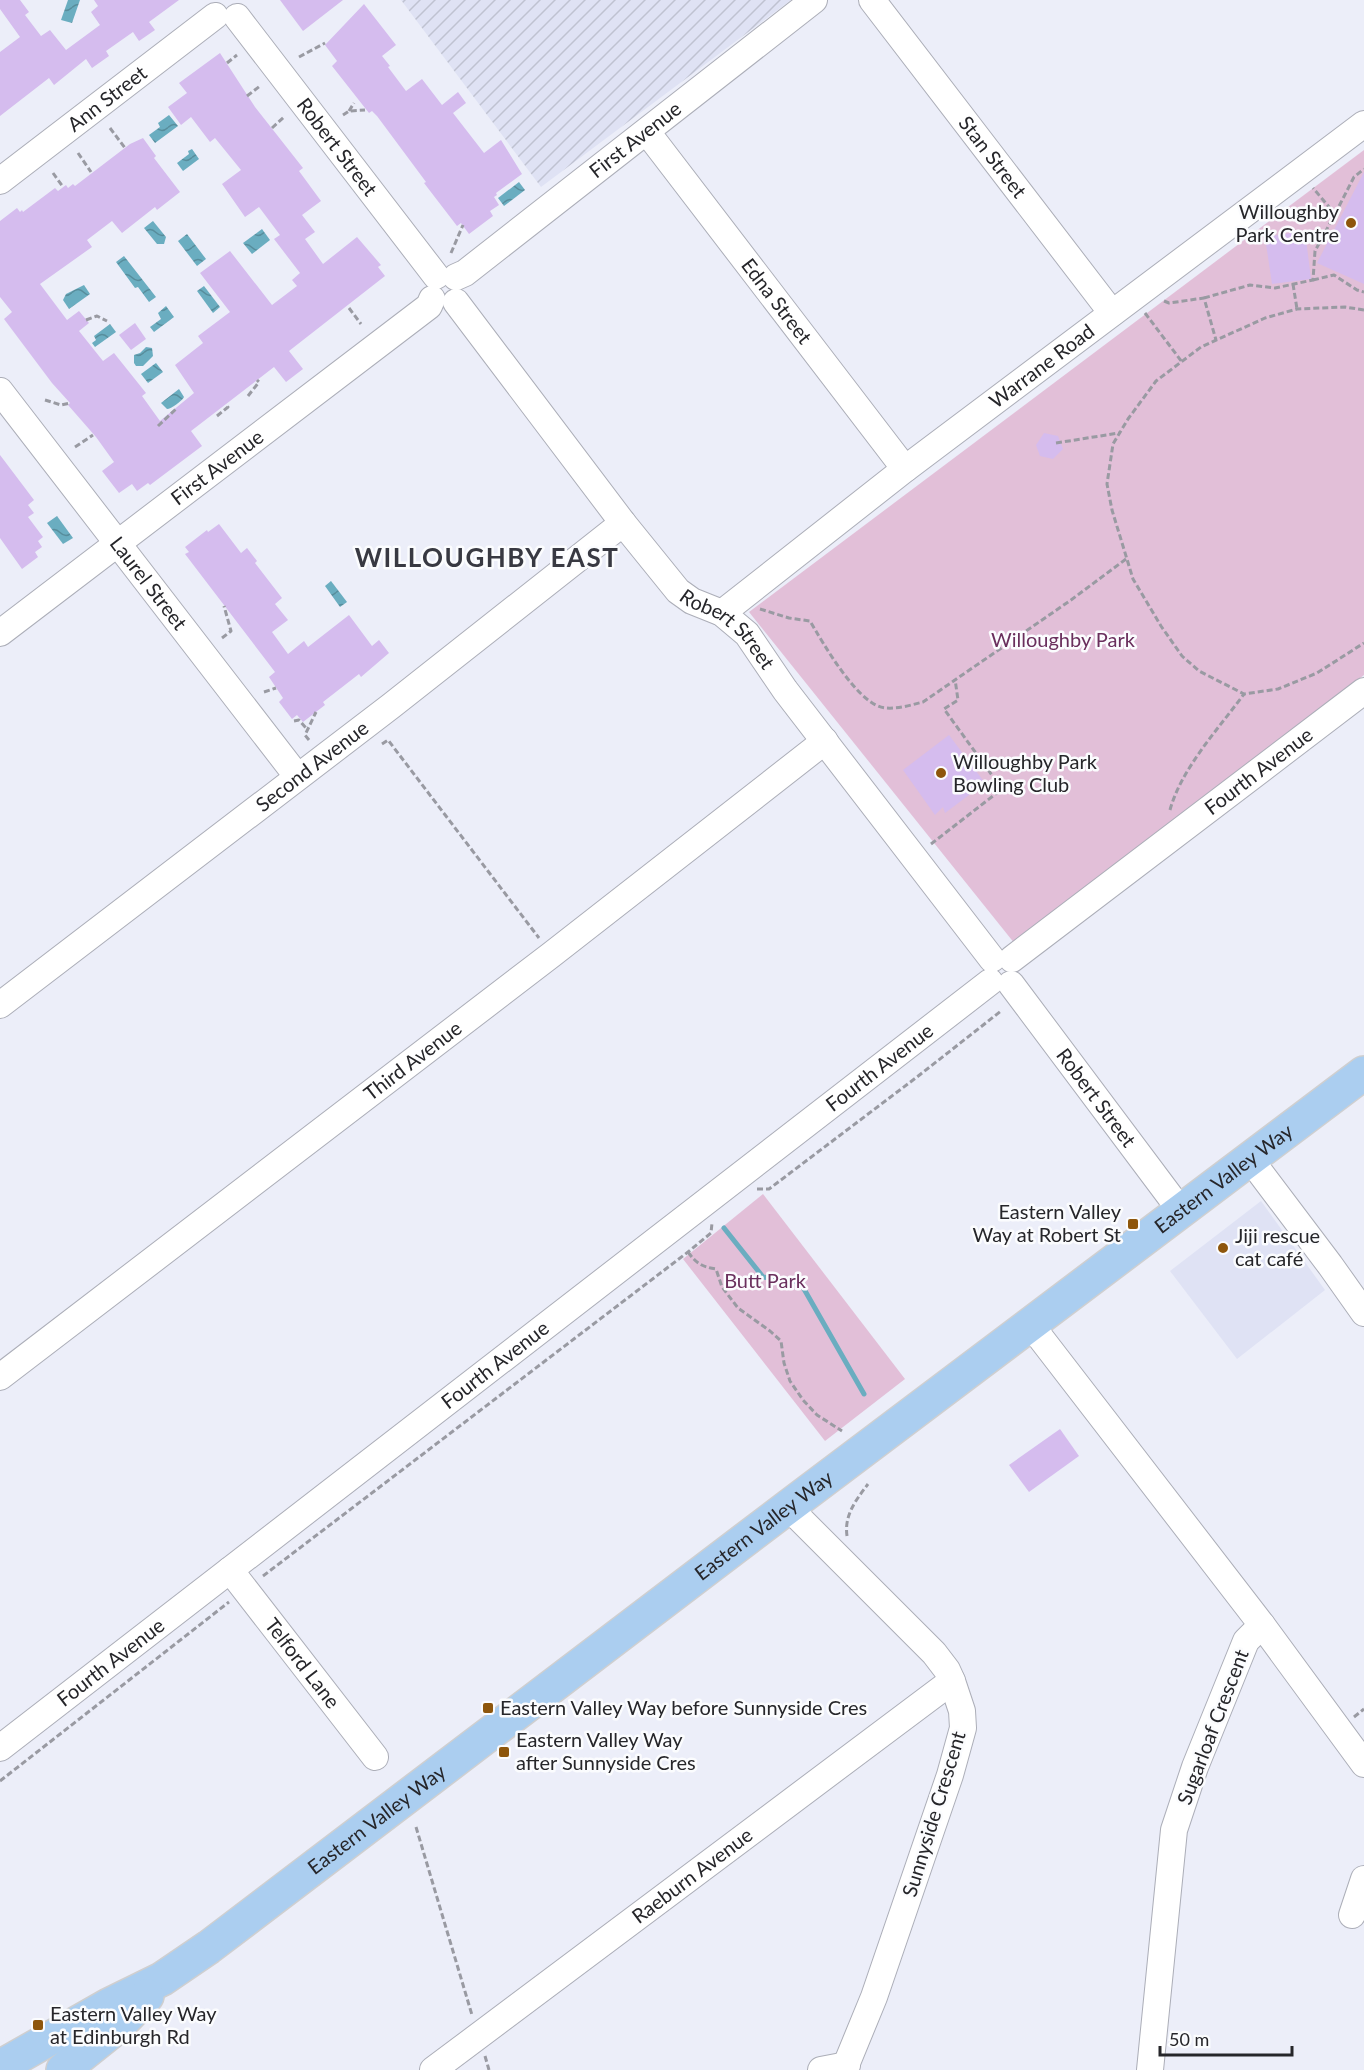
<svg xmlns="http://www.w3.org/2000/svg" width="1364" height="2070" viewBox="0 0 1364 2070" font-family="Lato,sans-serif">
<defs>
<pattern id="industrial-furrows" width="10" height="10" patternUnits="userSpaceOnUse" patternTransform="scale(1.5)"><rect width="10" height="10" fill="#dfe2f4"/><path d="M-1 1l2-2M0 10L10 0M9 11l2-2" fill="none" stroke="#bfc2d1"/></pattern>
<pattern id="water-waves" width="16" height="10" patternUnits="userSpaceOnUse" patternTransform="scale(1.5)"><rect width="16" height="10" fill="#6aadc0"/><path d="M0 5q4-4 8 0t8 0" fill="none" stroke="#578d9c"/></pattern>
</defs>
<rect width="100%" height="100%" fill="#eceef9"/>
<polygon fill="#dfe2f4" points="1261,1201 1325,1290 1237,1359 1170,1271"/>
<polygon fill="url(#industrial-furrows)" points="401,0 791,0 541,187"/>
<g fill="#e2bfd8">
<polygon points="1364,150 1364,675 1015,944 749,612"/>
<polygon points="763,1194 905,1379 825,1441 683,1259"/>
</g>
<g fill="url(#water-waves)">
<polygon points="68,0 80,0 72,23 61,20"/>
<polygon points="169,115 178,126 155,143 149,135 160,127 158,123"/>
<polygon points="192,149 199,159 183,171 177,163 189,154 188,151"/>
<polygon points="519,182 525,190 504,206 498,198"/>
<polygon points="153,221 166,237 164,244 157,244 144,228"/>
<polygon points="262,229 270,240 252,254 243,243"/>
<polygon points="187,234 206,259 197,266 178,241"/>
<polygon points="124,256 156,297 149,302 138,287 135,288 116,262"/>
<polygon points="84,285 90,294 69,309 63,300 66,294"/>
<polygon points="204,286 220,307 213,313 197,291"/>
<polygon points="166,306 174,317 154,332 150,327 161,319 158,313"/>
<polygon points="110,324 116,332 95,347 92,343 96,340 94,336"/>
<polygon points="146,347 152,348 153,356 143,366 136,366 134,363 134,355 140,353"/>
<polygon points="156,363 163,372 148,383 141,374"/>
<path d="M179 389 184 397C182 401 171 409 167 409L161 403Z"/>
<polygon points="57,516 73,538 63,544 47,523"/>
<polygon points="331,581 347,602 340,607 325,586"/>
</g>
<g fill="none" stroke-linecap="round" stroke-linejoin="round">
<polyline stroke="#6aadc0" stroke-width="5" points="724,1228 763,1277 800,1282 864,1394"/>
</g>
<g fill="#d5bcee">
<polygon points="0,0 20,0 29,12 25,15 41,36 50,30 66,50 100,25 91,12 98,6 94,0 179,0 149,22 155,30 139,41 133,32 106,51 109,56 92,68 86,59 54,85 49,78 0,116 0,52 20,37 0,9"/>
<polygon points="280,0 343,0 303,31"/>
<polygon points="364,4 396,45 382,56 390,66 388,67 406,91 422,79 442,105 458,92 466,103 453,113 484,153 501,140 522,174 496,193 497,195 494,197 499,205 490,211 493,216 469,234 461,223 457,226 424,183 426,182 377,116 372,111 369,113 332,66 337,61 325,45"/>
<polygon points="220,53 255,107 303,168 299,171 321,201 302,215 315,232 305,239 323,264 357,237 381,265 378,267 385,276 289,351 303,369 286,382 274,367 191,431 202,446 150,485 148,483 137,491 132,484 119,493 102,471 114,462 96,437 68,405 70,403 52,383 4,319 12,312 0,297 0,221 17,208 20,212 22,210 23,212 55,188 58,191 66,185 68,188 73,184 75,186 130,144 143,138 156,156 154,158 180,192 157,210 155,207 122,233 112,221 87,240 92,247 40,284 67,320 79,311 89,323 79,331 103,361 114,353 146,393 142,396 160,421 194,393 175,365 203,343 198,336 230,312 200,273 230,251 272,305 297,286 292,280 300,273 274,239 280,235 259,207 245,217 222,184 241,170 215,138 210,142 191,117 181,125 168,107 187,93 179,83"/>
<polygon points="1364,172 1364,284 1317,263"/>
<polygon points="1305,231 1311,279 1272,284 1265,237"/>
<polygon points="135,323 146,339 131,350 119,335"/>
<polygon points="1044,433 1058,436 1063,449 1053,459 1040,456 1036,445"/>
<polygon points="0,455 34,500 28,505 34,513 28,517 43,537 38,541 42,547 35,552 38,557 22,569 0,538"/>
<polygon points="219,524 241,553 247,548 257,561 255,563 282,598 275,604 288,620 272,632 288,654 304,641 308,647 349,615 372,646 379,640 389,653 361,677 359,674 323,702 325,705 303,722 297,715 292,719 279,702 283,698 269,677 275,672 185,554 189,552 185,547 207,530 208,532"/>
<polygon points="949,735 985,783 945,813 943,807 935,815 903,770"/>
<polygon points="1060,1429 1079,1456 1029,1492 1009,1465"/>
</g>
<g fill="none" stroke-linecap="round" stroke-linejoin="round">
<g stroke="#acaeb8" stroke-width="28">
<g id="minor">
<path id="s1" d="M872 0 1112 313"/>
<path id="s2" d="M237 17 436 276"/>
<path id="s3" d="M647 132 905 469"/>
<path id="s4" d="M0 181 215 16"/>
<path id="s5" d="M456 277 465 273 814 0"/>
<path id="s6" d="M456 302 623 523 678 591 692 601 722 613 747 634 785 690 992 959"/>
<path id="s7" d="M0 391 297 776"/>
<path id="s8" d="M722 613 905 469 1364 124"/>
<path id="s9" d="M0 633 429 306 432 299"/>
<path id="s10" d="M1012 959 1364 691"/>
<path id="s11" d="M1011 984 1181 1211"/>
<path id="s12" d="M0 1005 391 706 623 523"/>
<polyline points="1250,1159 1330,1265 1364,1313"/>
<polyline points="1030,1324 1262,1625 1246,1641 1195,1767 1174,1830 1150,2070"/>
<path id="s13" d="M0 1377 551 955 825 741"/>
<polyline points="788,1507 934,1653 947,1670 952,1681 962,1711 963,1728 950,1775 874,1997 844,2070"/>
<path id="s14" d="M230 1570 375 1757"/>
<polyline points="1262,1625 1364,1764"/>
<path id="s15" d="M0 1748 990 982"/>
<polyline points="1352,1915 1364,1879"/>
<path id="s16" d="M433 2070 952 1681"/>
<polyline points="821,2070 847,2065"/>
</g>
</g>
<g stroke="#cfcfd0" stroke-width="36">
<g id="major">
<path id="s17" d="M0 2067 109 2005 162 1979 209 1947 788 1507 1364 1073"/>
<polyline points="63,2070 118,2026 147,1996"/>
</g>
</g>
<g stroke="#999aa2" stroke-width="3" stroke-dasharray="6 3" stroke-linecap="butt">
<polyline points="299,57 325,43"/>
<polyline points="227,63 237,55"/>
<polyline points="247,96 260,86"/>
<polyline points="349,111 354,103"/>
<polyline points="343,115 349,111 365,110"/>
<polyline points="110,128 125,148"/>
<polyline points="272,128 284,117"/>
<polyline points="78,153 91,172"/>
<polyline points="53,173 63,187"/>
<polyline points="1335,214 1354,177 1364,169"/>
<polyline points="451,253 463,225"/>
<polyline points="1313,280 1334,275 1357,290 1364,292"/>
<polyline points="1293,284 1297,309"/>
<polyline points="1204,298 1250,285 1275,288 1313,280 1315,251 1335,214 1313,188"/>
<polyline points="1164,301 1169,303 1204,298 1216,340"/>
<polyline points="349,308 361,324"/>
<polyline points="1364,310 1345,307 1297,309 1265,318 1201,347 1156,381 1128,419 1113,444 1107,484 1112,510 1133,579 1161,626 1182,656 1199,671 1244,694 1278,689 1317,673 1364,643"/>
<polyline points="1145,313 1182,362"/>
<polyline points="86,320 97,316 107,321"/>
<polyline points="248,396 259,382 257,380"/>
<polyline points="45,400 61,405 70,403"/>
<polyline points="217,416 228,407 226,404"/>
<polyline points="158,426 177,408"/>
<polyline points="1056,443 1119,433"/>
<polyline points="75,447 93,435"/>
<path d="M760 609 789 618 810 621C823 643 859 707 886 708 898 709 911 705 923 702L1071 600 1126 559"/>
<polyline points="222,638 231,631 224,606"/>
<polyline points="264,692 276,688"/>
<polyline points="294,721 299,720 307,729"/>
<polyline points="309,740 305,735 316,712"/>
<polyline points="382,744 388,740 539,938"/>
<path d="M1170 810C1181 769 1219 728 1244 694"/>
<polyline points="931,844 1002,789 944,709 958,700 955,679"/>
<polyline points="757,1189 769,1189 917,1077 1001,1011"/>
<path d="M688 1252C696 1263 702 1267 716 1269L722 1287 738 1308 770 1331 781 1341 784 1363 790 1381 803 1400 817 1415 842 1431"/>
<path d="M847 1536C844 1515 856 1500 868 1484"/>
<polyline points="263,1576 688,1252 711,1233 712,1223"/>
<polyline points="1354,1717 1364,1709"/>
<polyline points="0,1781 229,1602"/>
<polyline points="416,1827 472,2015"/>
<polyline points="485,2056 489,2070"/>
</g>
<use href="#minor" stroke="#fff" stroke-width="26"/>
<use href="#major" stroke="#abcef0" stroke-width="33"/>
</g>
<g fill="#8e560c" stroke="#fbfcfe" stroke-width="2">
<circle cx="1351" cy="223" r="6"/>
<circle cx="941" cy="773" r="6"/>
<rect x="1127" y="1218" width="12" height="12" rx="3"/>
<circle cx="1223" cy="1248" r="6"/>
<rect x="482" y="1702" width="12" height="12" rx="3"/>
<rect x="498" y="1746" width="12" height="12" rx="3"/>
<rect x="32" y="2019" width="12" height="12" rx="3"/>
</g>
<g text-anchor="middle" stroke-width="5" stroke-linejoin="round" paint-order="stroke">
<g font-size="20" fill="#26262a" stroke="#fbfcfe">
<text dy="7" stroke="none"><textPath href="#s4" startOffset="135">Ann Street</textPath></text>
<text dy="7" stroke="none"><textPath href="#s5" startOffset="226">First Avenue</textPath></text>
<text dy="7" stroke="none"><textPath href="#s2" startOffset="164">Robert Street</textPath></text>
<text dy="7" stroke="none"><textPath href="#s1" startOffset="198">Stan Street</textPath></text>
<text dy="7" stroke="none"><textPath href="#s3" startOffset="213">Edna Street</textPath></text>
<text dy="7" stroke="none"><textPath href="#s8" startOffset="404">Warrane Road</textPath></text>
<text dy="7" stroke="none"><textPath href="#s9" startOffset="273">First Avenue</textPath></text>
<text dy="7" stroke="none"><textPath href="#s7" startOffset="243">Laurel Street</textPath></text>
<text dy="7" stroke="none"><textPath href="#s6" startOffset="428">Robert Street</textPath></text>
<text dy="7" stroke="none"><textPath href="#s12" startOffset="393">Second Avenue</textPath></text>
<text dy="7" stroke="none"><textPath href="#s10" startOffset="310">Fourth Avenue</textPath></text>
<text dy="7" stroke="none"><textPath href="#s13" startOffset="520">Third Avenue</textPath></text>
<text dy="7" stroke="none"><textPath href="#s15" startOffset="1112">Fourth Avenue</textPath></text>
<text dy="7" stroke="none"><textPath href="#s11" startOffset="142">Robert Street</textPath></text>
<text dy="7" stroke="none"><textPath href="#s17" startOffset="1514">Eastern Valley Way</textPath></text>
<text dy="7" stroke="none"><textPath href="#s15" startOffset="626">Fourth Avenue</textPath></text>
<text dy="7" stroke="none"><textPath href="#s17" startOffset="938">Eastern Valley Way</textPath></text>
<text dy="7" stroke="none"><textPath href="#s15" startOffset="140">Fourth Avenue</textPath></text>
<text dy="7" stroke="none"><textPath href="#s14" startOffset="118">Telford Lane</textPath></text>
<text transform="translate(1213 1727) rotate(-69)" y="7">Sugarloaf Crescent</text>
<text transform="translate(934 1814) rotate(-73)" y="7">Sunnyside Crescent</text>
<text dy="7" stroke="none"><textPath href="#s17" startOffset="452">Eastern Valley Way</textPath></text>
<text dy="7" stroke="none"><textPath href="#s16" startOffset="324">Raeburn Avenue</textPath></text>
</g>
<g font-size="20" fill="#26262a" stroke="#fbfcfe" text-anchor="start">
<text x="1339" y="219" text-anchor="end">Willoughby<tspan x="1339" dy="23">Park Centre</tspan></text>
<text x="953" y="769">Willoughby Park<tspan x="953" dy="23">Bowling Club</tspan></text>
<text x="1121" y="1219" text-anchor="end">Eastern Valley<tspan x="1121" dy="23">Way at Robert St</tspan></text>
<text x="1235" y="1243">Jiji rescue<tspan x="1235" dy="23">cat café</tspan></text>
<text x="500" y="1715">Eastern Valley Way before Sunnyside Cres</text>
<text x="516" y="1747">Eastern Valley Way<tspan x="516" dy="23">after Sunnyside Cres</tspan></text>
<text x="50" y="2021">Eastern Valley Way<tspan x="50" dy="23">at Edinburgh Rd</tspan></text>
</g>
<g font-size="20" fill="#6a2f5d" stroke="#fbfcfe">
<text x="1063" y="647">Willoughby Park</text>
<text x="765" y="1288">Butt Park</text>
</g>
<g font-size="26" font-weight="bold" letter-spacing="1.5" fill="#383942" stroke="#fbfcfe">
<text x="487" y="567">WILLOUGHBY EAST</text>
</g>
</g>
<path d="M1160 2046v9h132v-9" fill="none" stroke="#26262a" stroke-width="3"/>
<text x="1169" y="2046" font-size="18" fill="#26262a" stroke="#fbfcfe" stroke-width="4.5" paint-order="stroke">50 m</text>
</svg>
